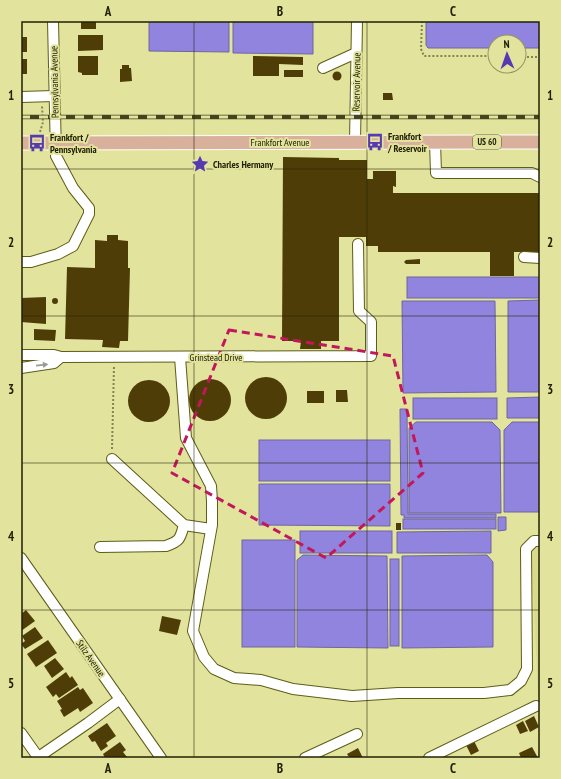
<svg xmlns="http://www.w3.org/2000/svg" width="561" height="779" viewBox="0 0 561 779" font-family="'PT Sans Narrow',sans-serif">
<rect width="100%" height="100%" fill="#e2e39d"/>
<polygon fill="#dada8c" points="531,545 540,545 540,696 538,694"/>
<g fill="#9084de" stroke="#6f669d">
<polygon points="149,21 229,21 229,52 149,51"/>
<polygon points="233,21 313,21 313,54 233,53"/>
<polygon points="426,21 540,21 540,48 519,48 519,42 495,42 495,48 428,48 426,45"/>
<rect x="407" y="277" width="133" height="21"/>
<polygon points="540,300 540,392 508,392 508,301"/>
<polygon points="402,301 495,301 496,392 403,393"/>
<polygon points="540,397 540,418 507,418 507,398"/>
<rect x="413" y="398" width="84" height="21"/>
<polygon points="400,409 407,409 408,514 496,514 496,518 404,518 404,515 401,515"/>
<polygon points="416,422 492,422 500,430 501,513 409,513 409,428"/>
<polygon points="512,422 540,422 540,512 504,512 504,430"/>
<rect x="259" y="440" width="131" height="41"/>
<polygon points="259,484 390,484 390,526 259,525"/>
<polygon points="498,517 506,517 506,530 498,531"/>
<rect x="403" y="519" width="93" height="10"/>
<rect x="300" y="531" width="92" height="22"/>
<polygon points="491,531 491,553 397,553 397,532"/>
<rect x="242" y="540" width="53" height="107"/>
<polygon points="303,555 387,556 388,648 297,647 297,560"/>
<polygon points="487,555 493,562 493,647 402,648 402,556"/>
<rect x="390" y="559" width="9" height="87"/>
</g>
<g fill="#4f3d07">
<rect x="81" y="21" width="15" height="8"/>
<polygon points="78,35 103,35 103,50 78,51"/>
<rect x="21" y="37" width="6" height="15"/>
<polygon points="78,56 98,56 98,75 82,75 82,73 78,72"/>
<polygon points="253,56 303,57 303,65 279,64 279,76 253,76"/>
<rect x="21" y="59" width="6" height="15"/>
<polygon points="122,65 129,65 129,68 131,68 132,81 120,82 120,69 122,69"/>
<rect x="284" y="70" width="19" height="7"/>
<circle cx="337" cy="76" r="4.5"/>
<polygon points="383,93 392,93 393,100 383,100"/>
<polygon points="283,157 339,158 339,160 367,160 367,179 373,179 373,171 396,171 396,187 393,186 393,193 540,193 540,252 514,252 514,276 490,276 490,252 378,252 378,246 366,246 366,237 339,237 339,341 321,341 321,349 300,349 301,341 282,341"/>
<polygon points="107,235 118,235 118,240 128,241 128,268 130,268 128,341 120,341 119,348 102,347 103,340 65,339 67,267 95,268 95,240 107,241"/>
<polygon points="420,259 420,264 406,264 404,262 406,260"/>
<polygon points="46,297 46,324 21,322 21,298"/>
<circle cx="55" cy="301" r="3"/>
<polygon points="34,329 56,330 55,341 34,340"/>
<circle cx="266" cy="398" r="21"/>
<circle cx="210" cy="400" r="21"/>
<circle cx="149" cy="401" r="21"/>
<polygon points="336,390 347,390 348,402 336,402"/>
<rect x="307" y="391" width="17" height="12"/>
<rect x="396" y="523" width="5" height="7"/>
<polygon points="26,610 35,621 21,631 21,614"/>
<polygon points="162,616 181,620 177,635 159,631"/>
<polygon points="35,627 43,638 25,649 21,644 25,641 22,636"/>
<polygon points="48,640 57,653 36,667 27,654"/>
<polygon points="55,658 64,669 52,678 44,666"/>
<polygon points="66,672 70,678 72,676 78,685 59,698 56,694 53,697 46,687"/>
<polygon points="78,687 80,690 83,688 93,703 80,712 78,708 64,717 60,710 62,709 57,701"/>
<polygon points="534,716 539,727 530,732 525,721"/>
<polygon points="523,721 528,731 520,734 516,725"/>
<polygon points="107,723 116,736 106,743 108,746 101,751 95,741 92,742 88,736"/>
<polygon points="474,741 479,751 471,755 466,745"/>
<polygon points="120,742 126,750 123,752 127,757 105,758 103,754"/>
<polygon points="532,747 538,758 521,758 519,753"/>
<polygon points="358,748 363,758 346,758 349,757 347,754"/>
</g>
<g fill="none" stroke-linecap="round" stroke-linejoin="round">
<g stroke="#5e5d16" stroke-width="12">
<g id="minor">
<polyline points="323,68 356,53"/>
<polyline points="21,97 54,96"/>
<polyline points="355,142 357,21"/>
<polyline points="435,142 436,173 532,173 540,177"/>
<polyline points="524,257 540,258"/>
<polyline points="21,262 31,262 58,254 73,246 89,214 89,208 73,188 56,156 53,21"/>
<polyline points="21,355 54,355 61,357 371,356 371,322 359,311 358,244"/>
<polyline points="180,357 186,438 211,486 212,501 212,525 193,631 204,657 214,669 234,678 261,680 293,689 352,696 398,693 484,693 510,690 521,681 527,669 526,549 534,541 540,541"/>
<polyline points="21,368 54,363 61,357"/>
<polyline points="112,459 184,525 211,529"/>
<path d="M100 547 166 546C180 541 180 539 184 525"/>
<polyline points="21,558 161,758"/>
<polyline points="21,733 38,757"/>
<polyline points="37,758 88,723 120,699"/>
<polyline points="305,758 357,734"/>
<polyline points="429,758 536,706"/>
</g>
</g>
<g stroke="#fff" stroke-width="15">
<polyline id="major" points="21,143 540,142"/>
</g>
<g stroke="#838453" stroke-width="2" stroke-dasharray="2 2" stroke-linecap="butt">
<polyline points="422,21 421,49 424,56 495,56"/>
<polyline points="519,57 540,57"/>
<polyline points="40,132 43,122 42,106"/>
<polyline points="112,449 114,366"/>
</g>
<use href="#minor" stroke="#fff" stroke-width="10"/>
<use href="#major" stroke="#d9b09b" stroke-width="13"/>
<g stroke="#434320" stroke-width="4.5">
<polyline id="rail" points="21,117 540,117"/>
</g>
<use href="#rail" stroke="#e2e39d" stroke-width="3" stroke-dasharray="9" stroke-linecap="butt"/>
</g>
<defs><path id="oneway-solid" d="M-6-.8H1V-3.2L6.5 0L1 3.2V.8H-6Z"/></defs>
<use fill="#9b9b8e" href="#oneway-solid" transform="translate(42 365) rotate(-6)"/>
<path fill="none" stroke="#c2185b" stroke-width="3" stroke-dasharray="8 5" stroke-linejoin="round" d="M229 330 393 356 423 473 326 558 172 473Z"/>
<path fill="none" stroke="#212105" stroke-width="1" stroke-opacity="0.55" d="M194 21V758M367 21V758M21 169H540M21 316H540M21 463H540M21 610H540"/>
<defs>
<g id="bus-bare" transform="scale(1.38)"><path d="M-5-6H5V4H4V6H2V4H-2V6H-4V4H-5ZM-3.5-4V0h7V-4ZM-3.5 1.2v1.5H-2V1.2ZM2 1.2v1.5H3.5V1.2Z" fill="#5739b1" stroke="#e2e39d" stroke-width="2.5" paint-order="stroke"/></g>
<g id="sight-bare" transform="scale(1.38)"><path d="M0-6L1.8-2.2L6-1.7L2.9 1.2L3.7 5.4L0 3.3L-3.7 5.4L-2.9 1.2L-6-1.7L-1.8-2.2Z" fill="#5739b1" stroke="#e2e39d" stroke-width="2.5" paint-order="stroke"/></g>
</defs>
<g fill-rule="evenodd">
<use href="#bus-bare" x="375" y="142"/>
<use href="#bus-bare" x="37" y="143"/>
<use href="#sight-bare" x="200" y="164"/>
</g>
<g text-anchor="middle" stroke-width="4" stroke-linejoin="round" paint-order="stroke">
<rect fill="#e2e39d" stroke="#5b5b33" stroke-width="1" x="473" y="135" width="28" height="14" rx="3"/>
<g font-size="9" font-weight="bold" fill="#212105">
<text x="487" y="145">US 60</text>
</g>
<g font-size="10" fill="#212105" stroke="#e2e39d">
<text transform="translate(54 82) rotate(-91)" y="4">Pennsylvania Avenue</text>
<text transform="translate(356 82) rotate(-89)" y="4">Reservoir Avenue</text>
<text x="280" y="146">Frankfort Avenue</text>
<text x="216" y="361">Grinstead Drive</text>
<text transform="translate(91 658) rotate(55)" y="4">Stilz Avenue</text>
</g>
<g font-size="10" font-weight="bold" fill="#212105" stroke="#e2e39d" text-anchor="start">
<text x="388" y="140">Frankfort<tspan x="388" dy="12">/ Reservoir</tspan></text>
<text x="50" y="141">Frankfort /<tspan x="50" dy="12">Pennsylvania</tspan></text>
<text x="213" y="168">Charles Hermany</text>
</g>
</g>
<rect width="561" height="779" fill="none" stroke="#e2e39d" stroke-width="44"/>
<g transform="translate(507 54) rotate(358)"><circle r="19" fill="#e2e39d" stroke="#959560"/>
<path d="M0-3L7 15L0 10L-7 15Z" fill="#5739b1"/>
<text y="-6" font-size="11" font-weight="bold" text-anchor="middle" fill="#212105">N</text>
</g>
<rect x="22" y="22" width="517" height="735" fill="none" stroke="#212105" stroke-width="1.5"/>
<g font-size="13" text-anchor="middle" font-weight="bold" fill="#212105">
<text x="108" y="16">A</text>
<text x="280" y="16">B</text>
<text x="453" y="16">C</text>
<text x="11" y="100">1</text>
<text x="550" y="100">1</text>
<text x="11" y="247">2</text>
<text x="550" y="247">2</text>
<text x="11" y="394">3</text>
<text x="550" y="394">3</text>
<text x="11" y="541">4</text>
<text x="550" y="541">4</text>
<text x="11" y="688">5</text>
<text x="550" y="688">5</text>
<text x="108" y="773">A</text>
<text x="280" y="773">B</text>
<text x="453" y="773">C</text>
</g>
</svg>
